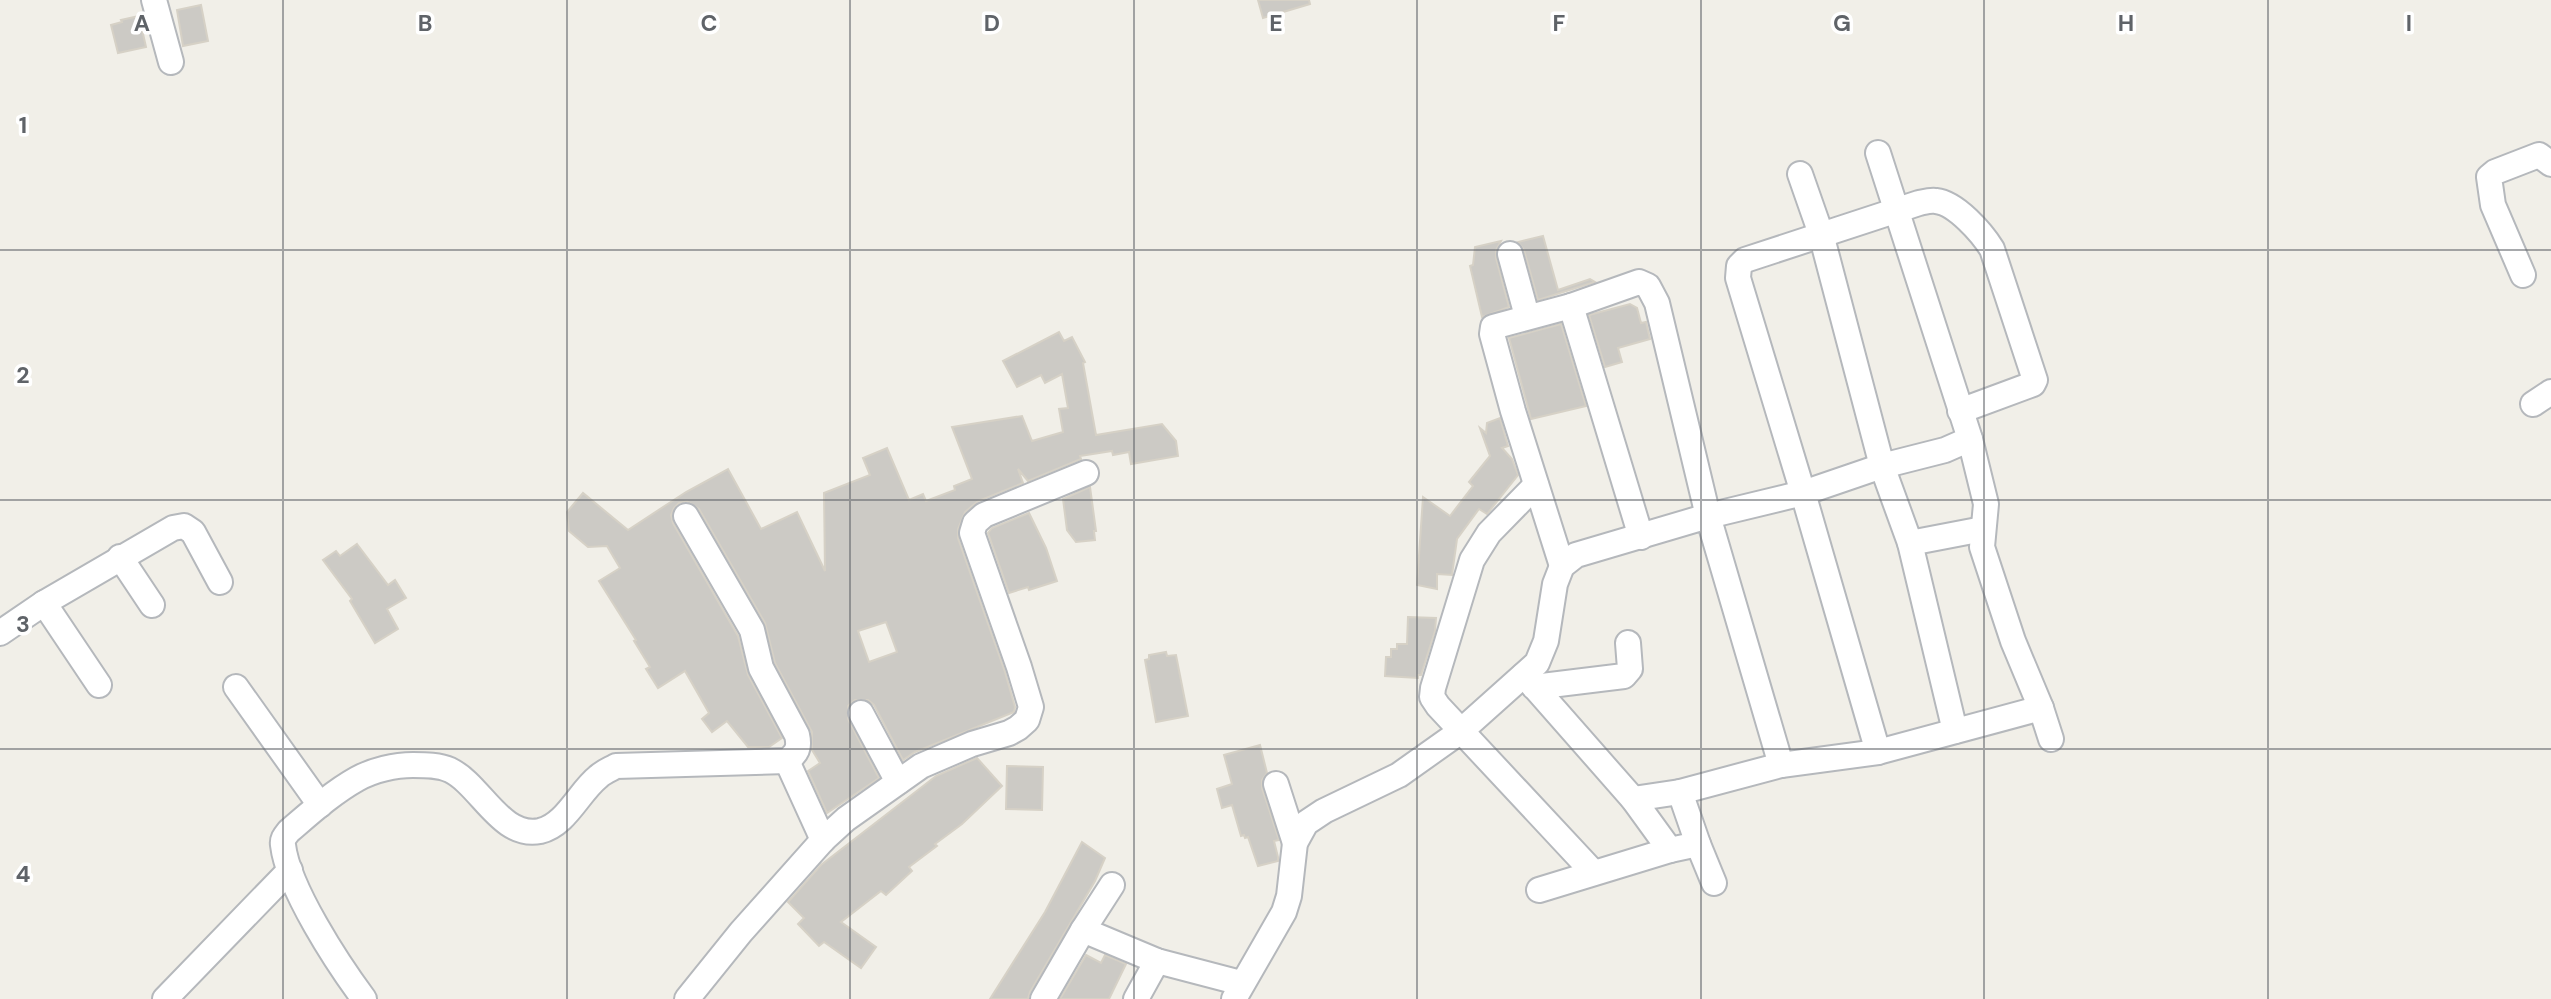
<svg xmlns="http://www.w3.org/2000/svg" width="2551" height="999" viewBox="0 0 2551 999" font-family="'DM Sans',sans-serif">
<rect width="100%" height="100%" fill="#f1efe8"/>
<g fill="#cccac5" stroke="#d6d1c6" stroke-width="2" fill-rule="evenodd">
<polygon points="1258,0 1309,0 1310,4 1263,18"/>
<polygon points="201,5 208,41 183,46 177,10"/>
<polygon points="139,16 146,47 118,53 111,25 122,22 121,20"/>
<polygon points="1543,236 1558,290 1590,279 1595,282 1538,300 1524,250 1518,242"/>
<polygon points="1501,241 1496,250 1496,258 1509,307 1482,317 1470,266 1473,265 1475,247"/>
<polygon points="1630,304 1637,308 1641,323 1646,322 1650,339 1618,348 1622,362 1605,367 1589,315"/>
<polygon points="1561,324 1586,406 1531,419 1509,338"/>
<path d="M1059 332 1064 341 1072 337 1085 362 1083 363 1096 435 1162 424 1176 441 1178 456 1131 464 1129 452 1113 455 1112 451 1080 456 1081 459 1028 481 1018 469 1023 483 978 501 965 512 958 529V538L1005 672 1015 707 1014 712 915 752 903 760 874 705 868 700H855L848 706V719L879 778 827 813 808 771 820 763 812 750V732L775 663 765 623 699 509 687 501 679 503 674 508 671 515 673 523 738 636 748 675 782 738 769 747H748L727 721 712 732 702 719 709 713 685 671 658 688 646 669 650 667 634 641 636 640 599 581 620 568 607 546 588 547 569 531 567 512 583 493 628 530 686 492 728 469 761 529 797 512 825 571 824 493 870 475 863 458 887 448 909 500 923 494 926 501 955 490 954 486 972 479 952 427 1022 416 1032 441 1063 432 1059 409 1068 408 1062 374 1045 383 1041 375 1017 387 1003 361ZM886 622 897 652 869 662 858 631Z"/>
<polygon points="1500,418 1508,446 1502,448 1512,459 1518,475 1487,514 1479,509 1457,539 1452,575 1437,574 1437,589 1417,585 1423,497 1450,516 1473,486 1469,482 1490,456 1480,428 1486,433 1487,423"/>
<polygon points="1090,487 1096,531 1094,531 1095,540 1076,542 1067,530 1063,499"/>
<polygon points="1029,513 1046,548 1057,581 1029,590 1028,587 1009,593 988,533 992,528"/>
<polygon points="357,544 388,585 395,580 406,598 387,609 398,629 375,643 350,601 352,599 323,560 336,551 340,556"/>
<polygon points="1408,617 1436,618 1435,631 1421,675 1418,675 1418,678 1385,676 1386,657 1391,657 1391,649 1397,649 1397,644 1407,644"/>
<polygon points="1166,652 1167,656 1176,655 1188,716 1156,722 1145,660 1149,659 1149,655"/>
<polygon points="1260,745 1267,773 1262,780 1262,788 1279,840 1274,841 1278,857 1278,861 1258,866 1248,837 1245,838 1244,835 1241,836 1232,805 1222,808 1217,789 1232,784 1224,755"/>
<polygon points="977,758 1002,786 962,824 935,844 937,846 909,867 912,871 886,895 881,891 841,922 876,947 861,968 824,942 819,946 798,924 804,918 788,902 821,865 936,776"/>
<polygon points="1007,766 1043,767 1042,810 1006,809"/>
<polygon points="1082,842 1105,858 1095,881 1030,992 1028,999 990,999 1045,912"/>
<polygon points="1086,955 1101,963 1105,955 1126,964 1109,999 1060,999"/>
</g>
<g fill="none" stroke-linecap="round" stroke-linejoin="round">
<g stroke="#b5b8bc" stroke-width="28">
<g id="minor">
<polyline points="154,0 171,62"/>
<polyline points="1800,174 1821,234 1882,466 1910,543 1955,731"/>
<polyline points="1510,254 1527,316"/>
<polyline points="2523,275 2493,205 2489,177 2495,172 2539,155 2551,164"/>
<polyline points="1571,306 1641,537"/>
<polyline points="2533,404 2551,392"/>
<polyline points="1970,439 1986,504 1982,547 2013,641 2041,708 2051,739"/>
<polyline points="1536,485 1489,533 1472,560 1433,688 1432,697 1438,706 1593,872"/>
<polyline points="1910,543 1983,529"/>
<polyline points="120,557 152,605"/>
<polyline points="1562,566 1513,411 1492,334 1493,327 1571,306 1639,282 1648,286 1657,303 1708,516 1781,765"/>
<polyline points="44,603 99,685"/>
<polyline points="0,633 44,603 173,528 184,526 193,532 220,582"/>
<polyline points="1524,675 1633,799 1670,850 1698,844 1680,792 1781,765 1878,752 2041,708"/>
<polyline points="236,687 320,805"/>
<polyline points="1534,687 1624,676 1630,669 1628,643"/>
<polyline points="861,713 898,782"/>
<path d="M1878 752 1803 493 1738 278 1739 266 1745 260 1919 203C1924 202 1931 200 1936 201 1956 203 1982 233 1992 249L2035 380 2033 384 1960 411"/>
<polyline points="787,761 823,840"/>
<polyline points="1276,784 1295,843"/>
<polyline points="1633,799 1680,792"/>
<polyline points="1698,844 1714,883"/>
<polyline points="1539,890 1670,850"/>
<polyline points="1083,930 1157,961 1241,983"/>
<polyline points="165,999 290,870"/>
<path d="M364 999C338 964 288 888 283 845 282 839 285 836 289 831 310 813 332 793 357 779 373 770 395 765 413 765 426 765 439 765 450 770 481 785 501 839 540 831 566 825 579 792 598 777 603 772 611 769 616 766L787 761C797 753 800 748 797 735L761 668 752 630 686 516"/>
<polyline points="687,999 741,932 823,840 846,819 921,766 972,744 1009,733 1018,728 1027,720 1031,707 1019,667 972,533 975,523 984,515 1086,473"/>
<polyline points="1043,999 1083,930 1112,885"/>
<polyline points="1136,999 1157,961"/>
<polyline points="1234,999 1284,912 1289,896 1295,843 1306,823 1324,811 1399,775 1461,731 1537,663 1546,641 1555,584 1562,566 1576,555 1708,516 1803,493 1882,466 1945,450 1970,439 1878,153"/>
</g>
</g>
<use href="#minor" stroke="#fff" stroke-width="24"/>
</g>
<path fill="none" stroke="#5f6368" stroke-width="2" stroke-opacity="0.55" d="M283 0V999M567 0V999M850 0V999M1134 0V999M1417 0V999M1701 0V999M1984 0V999M2268 0V999M0 250H2551M0 500H2551M0 749H2551"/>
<g font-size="23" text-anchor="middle" font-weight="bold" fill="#5f6368" stroke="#fff" stroke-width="7" stroke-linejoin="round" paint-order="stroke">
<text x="142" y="31">A</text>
<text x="425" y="31">B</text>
<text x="709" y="31">C</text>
<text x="992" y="31">D</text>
<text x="1276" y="31">E</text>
<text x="1559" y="31">F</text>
<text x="1842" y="31">G</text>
<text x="2126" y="31">H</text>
<text x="2409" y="31">I</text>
<text x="23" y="133">1</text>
<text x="23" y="383">2</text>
<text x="23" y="632">3</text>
<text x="23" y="882">4</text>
</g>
</svg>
